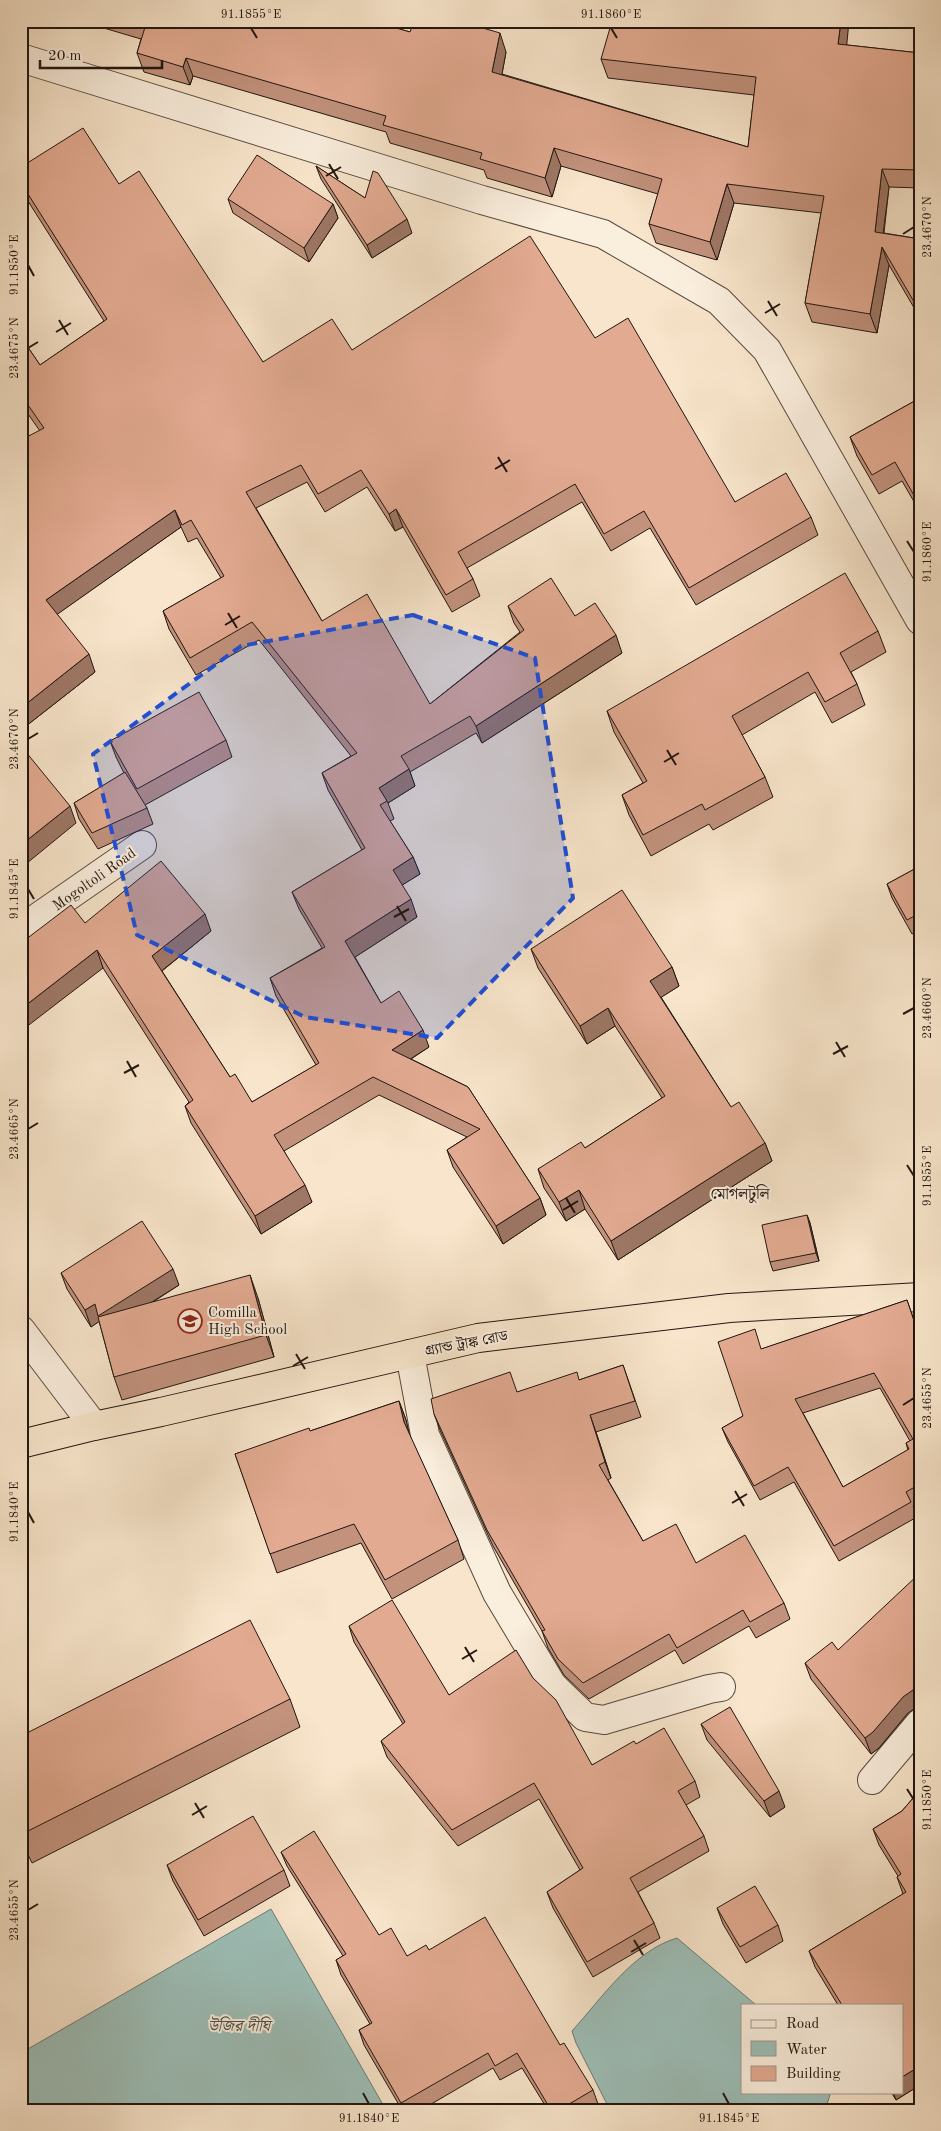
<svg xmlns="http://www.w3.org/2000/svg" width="941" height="2131" viewBox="0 0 941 2131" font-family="'Old Standard TT','Noto Serif Bengali',serif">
<rect width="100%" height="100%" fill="#f8e5cb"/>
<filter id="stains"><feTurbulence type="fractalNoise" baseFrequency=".004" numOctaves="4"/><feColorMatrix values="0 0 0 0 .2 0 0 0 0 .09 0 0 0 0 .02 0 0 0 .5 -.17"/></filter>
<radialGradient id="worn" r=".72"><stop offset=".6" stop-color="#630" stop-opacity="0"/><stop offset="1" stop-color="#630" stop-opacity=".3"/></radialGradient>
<g fill="#9dbfb8" stroke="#6c7b75">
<polygon points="271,1909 386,2110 21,2110 21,2053"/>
<path d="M677 1938 756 2005H742V2092H828L830 2095 825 2110H610L576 2043 572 2031C602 1998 633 1951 677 1938Z"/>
</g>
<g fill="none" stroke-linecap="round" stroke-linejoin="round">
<g stroke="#584a3f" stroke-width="30">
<g id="street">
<polyline points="21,58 482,200 603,234 719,301 767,350 920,620"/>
<polyline points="21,929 142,845"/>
<polyline points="21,1330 94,1426"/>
<polyline points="410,1354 425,1435 497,1593 552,1685 585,1717 604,1720 709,1689 721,1687"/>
<polyline points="872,1780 920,1723"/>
</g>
</g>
<g stroke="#221610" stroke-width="30">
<polyline id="highway" points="21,1444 94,1426 161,1412 478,1338 729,1308 920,1297"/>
</g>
<use href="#street" stroke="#faeedd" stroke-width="28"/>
<use href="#highway" stroke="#f8e5cb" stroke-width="28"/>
</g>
<g fill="#c2927d" stroke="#221610" fill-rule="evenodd">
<polygon points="65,21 73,21 71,25"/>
<polygon points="80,21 372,21 410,32 506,52 502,74 748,147 754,95 608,78 601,59 707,26 847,45 920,53 920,188 889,187 884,233 920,239 920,318 889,265 877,333 812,322 805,303 821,213 734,203 717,260 656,243 649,224 658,194 561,166 552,197 487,178 484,170 390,143 386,132 193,76 190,85 144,72 137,53 141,39"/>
<polygon points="316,166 365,198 412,233 372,258 321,179"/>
<polygon points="21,167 119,184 263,362 352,350 595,338 735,502 811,517 818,535 696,605 650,528 611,551 582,502 467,568 473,579 480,596 452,612 403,527 395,531 367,487 325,512 307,482 256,508 322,621 430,704 520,632 514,623 508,606 575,616 622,653 482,743 476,733 410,772 415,786 388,803 394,819 390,821 413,857 420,874 402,885 417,917 355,957 381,1003 429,1047 411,1059 468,1087 540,1198 546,1215 503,1244 453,1167 447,1150 467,1137 379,1095 284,1151 312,1202 261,1234 191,1123 185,1106 189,1102 103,968 85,923 211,931 162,971 230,1077 252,1102 316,1065 276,996 270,978 322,948 299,909 292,892 362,850 328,790 322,773 351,756 259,640 196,675 169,629 163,611 221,578 197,538 188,542 181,527 57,614 95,672 21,730 21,440 40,431 21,404 21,337 40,365 104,321 21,190"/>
<polygon points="228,199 333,204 338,218 309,262 233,213"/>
<polygon points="920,398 920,512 902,481 879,494 857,456 850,437"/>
<polygon points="878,631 886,652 851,672 857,684 865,705 832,723 815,692 742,735 765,777 773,797 713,830 709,824 651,856 629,815 622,795 643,783 614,732 607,711"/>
<polygon points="226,740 232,757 145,805 147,808 153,824 98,849 79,819 74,803 124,773 116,757 110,741"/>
<polygon points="920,866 920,930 912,934 892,898 887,884"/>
<polygon points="531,949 672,967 679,986 661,997 731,1107 765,1143 772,1161 618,1260 585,1209 566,1221 544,1188 538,1169 585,1148 662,1098 615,1026 587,1044 538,968"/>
<polygon points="807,1215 810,1223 819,1261 773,1271 770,1262"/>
<polygon points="61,1273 179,1285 153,1302 258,1298 274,1357 122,1400 114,1377 99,1321 91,1327 67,1289"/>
<path d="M907 1300 920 1337V1502L913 1506 917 1517 839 1561 794 1482 760 1500 728 1442 722 1428 743 1416 762 1349ZM880 1388 910 1441 906 1443 908 1450 843 1487 803 1413Z"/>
<polygon points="623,1365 641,1417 596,1432 611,1478 608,1480 643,1541 696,1563 784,1603 790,1619 756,1638 749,1626 683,1664 675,1650 589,1699 564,1675 548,1648 542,1631 493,1546 440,1430 434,1414 517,1392 579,1380"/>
<polygon points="399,1401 406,1420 409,1434 458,1540 464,1559 392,1599 361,1543 277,1573 235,1454 310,1431"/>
<polygon points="349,1626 449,1695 533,1678 592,1765 636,1744 695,1781 700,1797 686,1805 704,1836 709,1851 638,1892 654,1923 660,1938 593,1977 553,1908 547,1892 580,1870 539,1799 458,1846 387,1757 381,1741 403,1724 354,1642"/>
<polygon points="838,1650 908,1713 879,1748 871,1754 811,1679 805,1663"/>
<polygon points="290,1699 300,1727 32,1863 21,1840 21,1736"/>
<polygon points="701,1724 785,1807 770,1817 707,1740"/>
<polygon points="920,1790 920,2085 896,2100 891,2092 902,2092 902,2005 838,2005 815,1967 809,1951 903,1894 897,1877 898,1876 879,1845 873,1829 902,1811"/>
<polygon points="281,1852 379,1935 407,1956 429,1950 560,2045 593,2090 598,2104 589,2110 548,2110 522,2068 500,2080 493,2068 421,2110 402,2110 364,2045 359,2030 370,2024 341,1975 336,1960 343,1956 287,1866"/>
<polygon points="167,1865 284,1870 290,1886 204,1936 173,1881"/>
<polygon points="717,1908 778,1925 783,1941 746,1963 723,1924"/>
</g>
<g fill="#9e7766" stroke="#221610">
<polygon points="841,21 849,21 845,63 838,44"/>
<polygon points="500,33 506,52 499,90 492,72"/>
<polygon points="186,58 193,76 190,85 183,67"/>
<polygon points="554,148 561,166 552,197 545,178"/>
<polygon points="882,169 889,187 881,250 875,232"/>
<polygon points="727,184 734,203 717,260 710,242"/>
<polygon points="333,204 338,218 309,262 304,248"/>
<polygon points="407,219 412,233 372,258 367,245"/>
<polygon points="882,247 889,265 877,333 870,314"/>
<polygon points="396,509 403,527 395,531 389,514"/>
<polygon points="175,510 181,527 52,618 46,600"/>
<polygon points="616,635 622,653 482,743 476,726"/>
<polygon points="89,654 95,672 21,730 21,708"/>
<polygon points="409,769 415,786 388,803 379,788"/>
<polygon points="70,806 76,823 21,868 21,845"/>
<polygon points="413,857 420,874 399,887 393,870"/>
<polygon points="411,899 417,917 352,959 345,941"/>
<polygon points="205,914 211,931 159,973 152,956"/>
<polygon points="97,950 103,968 21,1031 21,1009"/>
<polygon points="672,967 679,986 657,1000 650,981"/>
<polygon points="608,1008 615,1026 587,1044 580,1026"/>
<polygon points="423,1030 429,1047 398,1067 392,1050"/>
<polygon points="21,1059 25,1071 21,1074"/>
<polygon points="765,1143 772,1161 618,1260 611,1241"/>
<polygon points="305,1185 312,1202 261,1234 255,1216"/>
<polygon points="579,1190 585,1209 566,1221 559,1202"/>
<polygon points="540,1198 546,1215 503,1244 496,1226"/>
<polygon points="807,1215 810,1223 819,1261 816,1253"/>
<polygon points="173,1269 179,1285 104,1332 100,1321 91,1327 85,1310 95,1304"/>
<polygon points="250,1275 258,1298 274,1357 266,1335"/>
<polygon points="399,1401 406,1420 411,1441 404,1422"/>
<polygon points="590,1415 596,1432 611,1478 605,1462"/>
<polygon points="920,1673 920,1705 908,1713 879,1748 871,1754 865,1738 914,1678"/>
<polygon points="779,1791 785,1807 770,1817 764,1801"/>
<polygon points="920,2066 920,2085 896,2100 893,2092 902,2092 902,2077"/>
</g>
<g fill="#e2aa91" stroke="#221610" fill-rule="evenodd">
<polygon points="136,21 372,21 410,32 414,21 459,21 500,33 492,72 748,147 756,77 601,59 612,21 691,21 707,26 708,21 841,21 838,44 920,53 920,170 882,169 875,232 920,239 920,312 882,247 870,314 805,303 824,196 727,184 710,242 649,224 662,179 554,148 545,178 480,159 482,153 383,125 386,116 186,58 183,67 137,53 146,24"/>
<polygon points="83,128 119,184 139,171 263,362 332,319 352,350 530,236 595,338 628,318 735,502 786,473 811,517 689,588 644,511 604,534 575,484 458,552 473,579 446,595 396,509 389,514 361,470 318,494 301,465 246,492 322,621 367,594 430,704 524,630 508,606 551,578 575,616 595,603 616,635 476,726 470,716 401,756 409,769 379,788 387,801 380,805 413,857 393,870 411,899 345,941 381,1003 399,991 423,1030 392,1050 468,1087 540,1198 496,1226 447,1150 480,1129 373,1077 274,1135 305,1185 255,1216 185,1106 193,1100 97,950 21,1009 21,943 71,905 85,923 161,861 205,914 152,956 230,1077 235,1074 252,1102 319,1063 270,978 325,947 292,892 365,848 322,773 357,753 252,622 190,658 163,611 224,576 191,520 182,525 175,510 46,600 89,654 21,708 21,440 44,428 21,395 21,337 40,365 107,319 21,183 21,167"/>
<polygon points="257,155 333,204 304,248 228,199"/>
<polygon points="316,166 365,198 373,171 378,173 407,219 367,245"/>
<polygon points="920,398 920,506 895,462 872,475 850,437"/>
<polygon points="920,539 920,546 917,541"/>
<polygon points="845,573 878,631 840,653 857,684 825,702 808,672 732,716 765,777 705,810 702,804 643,835 622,795 647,781 607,711"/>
<polygon points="199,692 226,740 137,789 110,741"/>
<polygon points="21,746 70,806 21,845"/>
<polygon points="125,772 147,808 92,833 74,803"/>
<polygon points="920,866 920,915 918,914 907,920 887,884"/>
<polygon points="622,890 672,967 650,981 731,1107 739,1102 765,1143 611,1241 579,1190 559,1202 538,1169 581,1142 585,1148 665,1096 608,1008 580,1026 531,949"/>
<polygon points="807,1215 816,1253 770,1262 762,1225"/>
<polygon points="142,1221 173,1269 98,1316 95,1304 85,1310 61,1273"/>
<polygon points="250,1275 266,1335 114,1377 98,1317"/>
<path d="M907 1300 920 1339V1484L906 1492 911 1502 834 1546 788 1467 754 1486 722 1428 743 1416 718 1342 755 1329 761 1349ZM874 1373 913 1439 906 1443 909 1449 843 1487 795 1399Z"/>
<polygon points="623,1365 635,1401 590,1415 605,1462 599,1465 643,1541 676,1524 696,1563 745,1535 784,1603 750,1622 743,1610 677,1648 669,1634 583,1683 558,1659 542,1631 545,1630 487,1530 434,1414 431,1399 510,1372 517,1392 577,1372 579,1380"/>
<polygon points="399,1401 404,1422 458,1540 385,1580 354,1524 270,1554 235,1454 309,1428 310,1431"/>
<polygon points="920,1573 920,1673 914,1678 920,1685 903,1697 873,1732 865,1738 805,1663 832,1642 838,1650"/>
<polygon points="392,1600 449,1695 516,1650 533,1678 556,1700 592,1765 634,1741 636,1744 664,1728 695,1781 678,1791 704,1836 630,1878 654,1923 587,1962 547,1892 583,1868 534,1783 452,1830 381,1741 405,1722 349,1626"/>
<polygon points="250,1620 290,1699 22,1834 21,1833 21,1736"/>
<polygon points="730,1707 779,1791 764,1801 701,1724"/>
<polygon points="920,1790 920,2066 902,2077 902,2005 842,2005 809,1951 906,1892 897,1877 901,1874 873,1829 902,1811"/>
<polygon points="253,1816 284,1870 198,1920 167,1865"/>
<polygon points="314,1831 379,1935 391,1928 407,1956 426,1945 429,1950 485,1917 560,2045 564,2043 593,2090 559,2110 551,2110 517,2053 495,2066 488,2053 401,2103 359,2030 372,2023 336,1960 346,1954 281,1852"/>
<polygon points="755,1886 778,1925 740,1947 717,1908"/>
</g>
<path fill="#1d4ed8" fill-opacity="0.2" stroke="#1d4ed8" stroke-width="4" stroke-dasharray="10 6" stroke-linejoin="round" d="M413 615 535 658 573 898 437 1038 305 1017 137 935 93 754 241 646Z"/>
<path fill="none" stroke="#221610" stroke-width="2" d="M251 28 257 38M611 28 617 38M329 164 338 179M326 176 341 167M903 234 914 227M28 265 34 276M768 301 777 316M765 313 780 304M59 320 68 335M56 332 71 323M28 348 38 342M498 457 507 472M495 469 510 460M907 541 914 552M228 613 237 628M225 625 240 616M28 739 38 733M667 750 676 765M664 762 679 753M28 889 34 899M397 906 406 921M394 917 409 909M903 1014 914 1008M836 1042 845 1057M833 1054 848 1046M127 1061 136 1077M124 1073 139 1065M28 1129 38 1123M907 1165 914 1176M566 1198 575 1213M563 1210 578 1201M296 1354 305 1369M293 1366 308 1357M903 1405 914 1398M735 1491 744 1506M732 1503 747 1494M28 1512 34 1523M465 1647 474 1662M462 1659 477 1650M907 1789 914 1800M195 1803 204 1818M192 1815 207 1806M28 1910 38 1904M634 1940 643 1955M631 1952 646 1943M363 2093 369 2104M723 2093 729 2104"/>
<defs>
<g id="school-ring" transform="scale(1.25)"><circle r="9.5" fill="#faeedd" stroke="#8f2418" stroke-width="1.5"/><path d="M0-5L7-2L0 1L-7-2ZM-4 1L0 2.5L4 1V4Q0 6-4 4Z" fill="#8f2418"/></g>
</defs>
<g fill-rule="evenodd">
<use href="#school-ring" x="190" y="1321"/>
</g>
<g text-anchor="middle" stroke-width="4" stroke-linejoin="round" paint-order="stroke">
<g font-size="15" fill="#221610" stroke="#faeedd">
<text transform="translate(94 879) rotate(-35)" y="5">Mogoltoli Road</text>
<text transform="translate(466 1343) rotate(-11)" y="5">গ্র্যান্ড ট্রাঙ্ক রোড</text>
</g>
<g font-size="15" fill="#221610" stroke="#faeedd" text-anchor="start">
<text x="208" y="1317">Comilla<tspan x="208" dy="17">High School</tspan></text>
</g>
<g font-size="16" fill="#221610" stroke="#faeedd">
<text x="740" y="1199">মোগলটুলি</text>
</g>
<g font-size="16" font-style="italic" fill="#4d514b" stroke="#faeedd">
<text x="239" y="2031">উজির দীঘি</text>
</g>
</g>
<rect width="941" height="2131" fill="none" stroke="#f8e5cb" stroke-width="55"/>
<rect x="741" y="2004" width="162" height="90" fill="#faeedd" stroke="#a4988b"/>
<rect x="751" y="2020" width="25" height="8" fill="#faeedd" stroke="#a4988b"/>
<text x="786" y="2028" font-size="15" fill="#221610">Road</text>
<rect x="751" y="2041" width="25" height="15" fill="#9dbfb8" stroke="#a4988b"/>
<text x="786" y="2054" font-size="15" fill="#221610">Water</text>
<rect x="751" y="2066" width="25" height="15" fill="#e2aa91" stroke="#a4988b"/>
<text x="786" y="2078" font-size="15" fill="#221610">Building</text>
<path d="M40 60v8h122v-8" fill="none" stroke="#221610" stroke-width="2.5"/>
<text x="48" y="60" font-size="15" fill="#221610" stroke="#faeedd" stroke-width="4" paint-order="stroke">20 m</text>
<rect x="28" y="28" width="886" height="2076" fill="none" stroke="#221610" stroke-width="2"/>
<g font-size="12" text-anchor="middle" fill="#221610">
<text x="251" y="18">91.1855°E</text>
<text x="611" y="18">91.1860°E</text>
<text transform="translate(927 227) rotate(-90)" y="4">23.4670°N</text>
<text transform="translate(14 265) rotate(-90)" y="4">91.1850°E</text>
<text transform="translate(14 348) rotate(-90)" y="4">23.4675°N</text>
<text transform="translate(927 552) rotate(-90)" y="4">91.1860°E</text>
<text transform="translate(14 739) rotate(-90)" y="4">23.4670°N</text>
<text transform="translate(14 889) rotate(-90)" y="4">91.1845°E</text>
<text transform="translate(927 1008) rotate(-90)" y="4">23.4660°N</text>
<text transform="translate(14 1129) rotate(-90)" y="4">23.4665°N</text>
<text transform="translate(927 1176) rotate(-90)" y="4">91.1855°E</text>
<text transform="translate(927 1398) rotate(-90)" y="4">23.4655°N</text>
<text transform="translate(14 1512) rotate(-90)" y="4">91.1840°E</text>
<text transform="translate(927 1800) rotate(-90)" y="4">91.1850°E</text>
<text transform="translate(14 1910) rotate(-90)" y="4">23.4655°N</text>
<text x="369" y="2122">91.1840°E</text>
<text x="729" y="2122">91.1845°E</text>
</g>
<rect width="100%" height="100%" filter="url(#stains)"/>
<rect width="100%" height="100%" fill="url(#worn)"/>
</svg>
